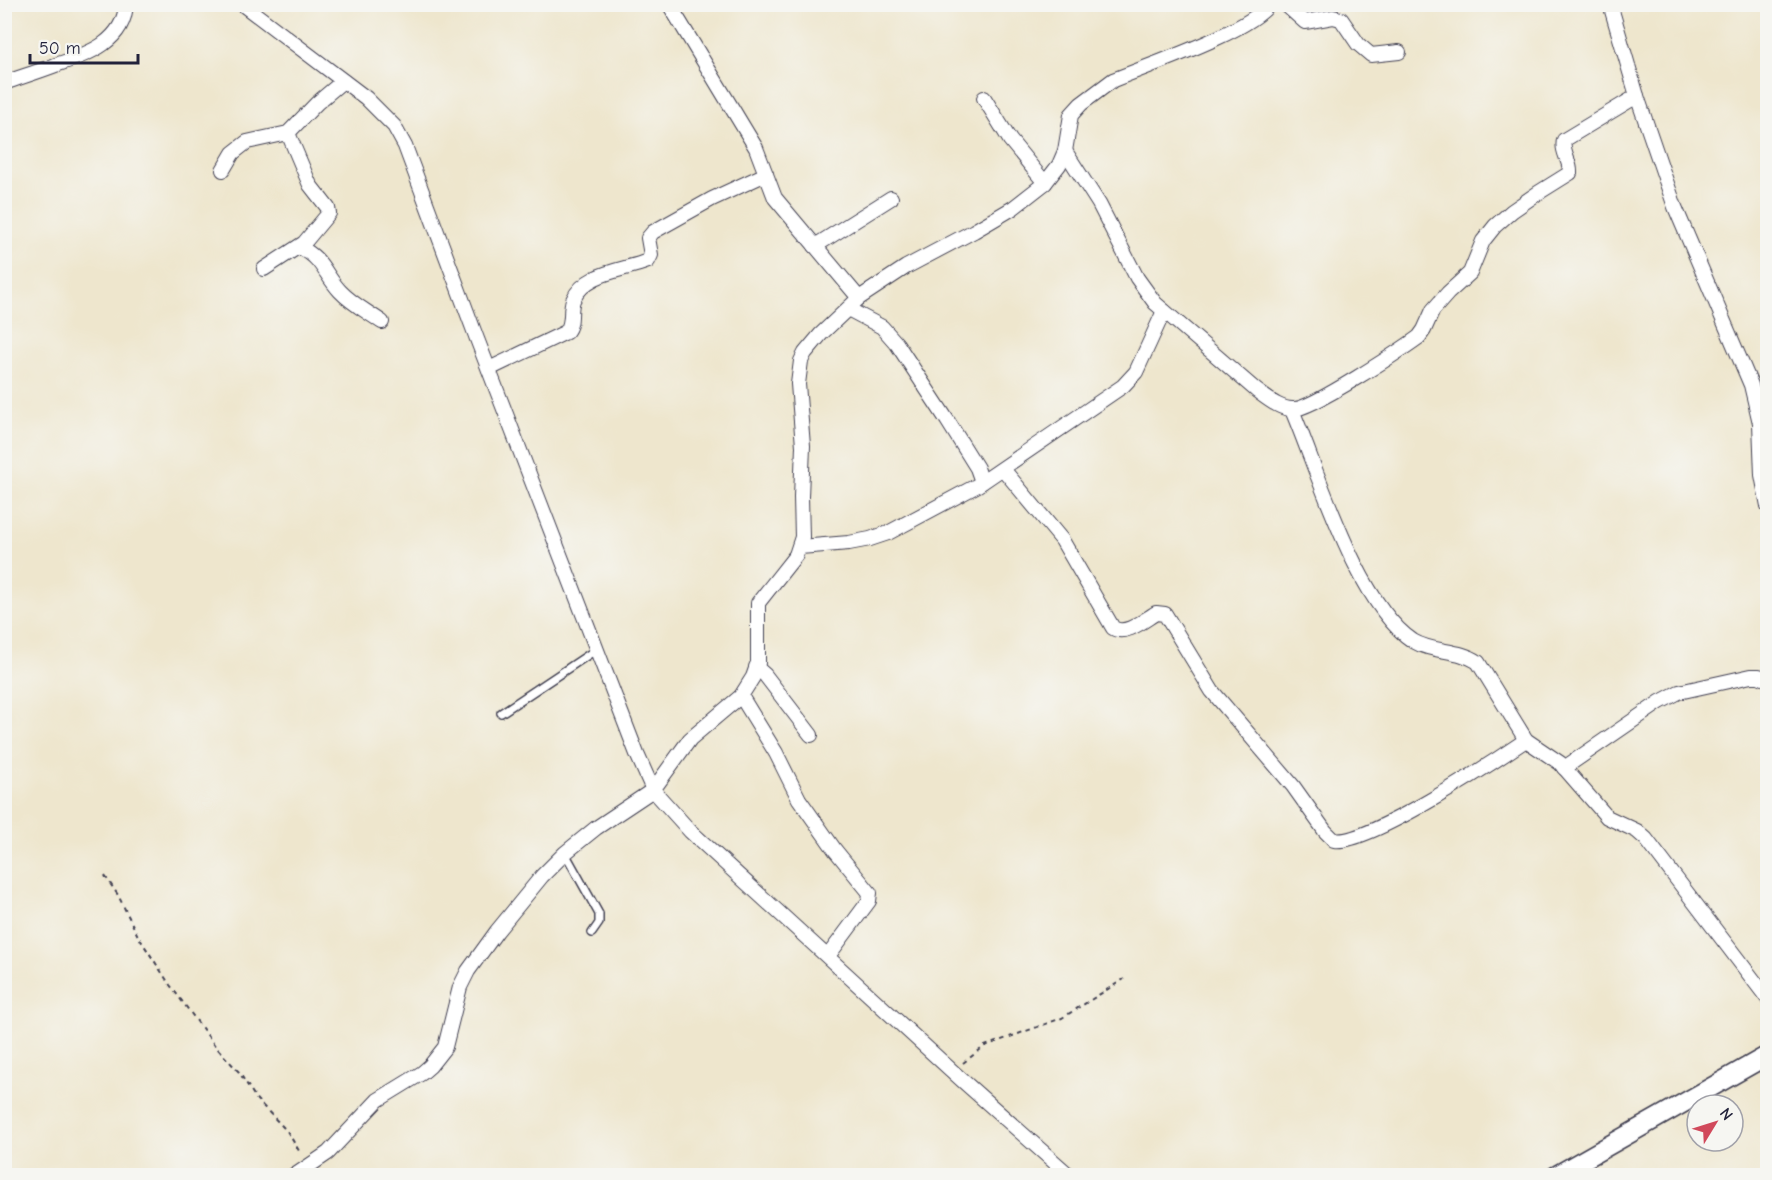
<svg xmlns="http://www.w3.org/2000/svg" width="1772" height="1180" viewBox="0 0 1772 1180" font-family="'Comic Neue',sans-serif">
<rect width="100%" height="100%" fill="#f6f6f2"/>
<filter id="ink" filterUnits="userSpaceOnUse"><feTurbulence type="fractalNoise" baseFrequency=".0167" numOctaves="2"/><feDisplacementMap in="SourceGraphic" scale="12" xChannelSelector="R" yChannelSelector="G"/><feConvolveMatrix kernelMatrix="1 2 1 2 8 2 1 2 1" color-interpolation-filters="sRGB"/></filter>
<filter id="wash" filterUnits="userSpaceOnUse"><feTurbulence type="fractalNoise" baseFrequency=".008" numOctaves="4" result="noise"/><feDisplacementMap in="SourceGraphic" scale="24" xChannelSelector="R" yChannelSelector="G"/><feGaussianBlur stdDeviation="1.35" result="paint"/><feColorMatrix in="noise" values="0 0 0 0 0 0 0 0 0 0 0 0 0 0 0 0 0 1.4 0 .05"/><feComposite in="paint" operator="in"/></filter>
<g filter="url(#wash)">
<rect width="100%" height="100%" fill="#eee6cd"/>
</g>
<g filter="url(#ink)">
<g fill="none" stroke-linecap="round" stroke-linejoin="round">
<g stroke="#413f51" stroke-width="10">
<g id="service">
<polyline points="501,713 597,649"/>
<polyline points="565,853 599,914 599,923 592,933"/>
</g>
</g>
<g stroke="#413f51" stroke-width="16">
<g id="minor">
<polyline points="242,4 366,98 394,126 405,146 477,339 637,754 653,790 690,831 963,1081 1070,1176"/>
<polyline points="669,4 756,148 775,198 859,298"/>
<polyline points="1285,4 1305,22 1333,17 1341,19 1358,44 1371,55 1399,52"/>
<polyline points="1610,4 1637,96 1675,207 1751,385 1760,423 1762,475 1768,506"/>
<path d="M4 83C21 77 37 72 53 66 84 55 124 44 126 4"/>
<polyline points="984,98 1010,140 1045,183"/>
<path d="M1065 151 1099 204 1137 278 1155 303 1257 391C1268 399 1281 410 1294 409 1312 409 1401 350 1419 337L1424 330 1433 310 1448 293 1470 273 1483 241 1495 226 1512 211 1538 193 1570 173C1571 162 1561 152 1564 140L1637 96"/>
<polyline points="223,170 233,153 247,142 288,133 317,103 343,81"/>
<polyline points="815,246 891,198"/>
<path d="M299 247C323 258 324 274 340 291 352 304 368 312 382 322"/>
<polyline points="264,269 304,243 329,213 328,208 310,185 288,133"/>
<polyline points="848,309 882,327 897,344 947,420 977,468 982,482"/>
<path d="M489 369 566 332C574 323 569 311 573 300 585 272 623 271 648 261L651 255 648 238 653 232 712 199 766 174"/>
<path d="M1292 410C1318 471 1357 604 1413 641 1433 653 1459 649 1478 662L1526 740 1560 763 1607 817 1637 831 1646 839 1768 999"/>
<path d="M1003 469 1062 540 1113 628C1126 636 1144 620 1156 613L1165 614 1212 691 1293 786 1325 831 1334 840C1365 847 1495 761 1526 740"/>
<polyline points="800,547 849,543 870,539 888,533 978,485 1123,386 1136,372 1164,311"/>
<polyline points="756,667 765,675 811,735"/>
<polyline points="741,696 776,753 799,799 835,850 870,893 869,901 828,956"/>
<polyline points="1564,768 1660,702 1679,692 1751,676 1759,676 1768,680"/>
<path d="M294 1176 328 1153 378 1100 422 1073 430 1066 445 1047 460 987 468 971 497 931 542 876 565 853 596 828 653 790 690 739 741 696 753 677 758 663V603L796 555 802 537 801 497 803 446 798 384 801 361 805 353 821 334 859 298 906 267 974 231 1013 208 1045 183 1059 165 1065 151 1071 115 1081 104 1113 80C1147 66 1251 31 1269 4"/>
</g>
</g>
<g stroke="#413f51" stroke-width="21">
<polyline id="tertiary" points="1555,1176 1768,1055"/>
</g>
<g stroke="#413f51" stroke-width="2" stroke-dasharray="4.5 4.5" stroke-linecap="butt">
<polyline points="105,876 118,895 138,936 170,985 216,1047 239,1072 257,1100 287,1131 301,1154"/>
<polyline points="963,1063 985,1046 1062,1018 1124,979"/>
</g>
<use href="#service" stroke="#fff" stroke-width="7"/>
<use href="#minor" stroke="#fff" stroke-width="14"/>
<use href="#tertiary" stroke="#fff" stroke-width="18"/>
</g>
</g>
<rect width="1772" height="1180" fill="none" stroke="#f6f6f2" stroke-width="24"/>
<g transform="translate(1715 1123) rotate(52)"><circle r="28" fill="#f6f6f2" stroke="#a1a1a9" stroke-width="1.5"/>
<path d="M0-4.5L10 22L0 15L-10 22Z" fill="#d1495b"/>
<text y="-9" font-size="16" font-weight="bold" text-anchor="middle" fill="#22223b">N</text>
</g>
<path d="M30 54v9h108v-9" fill="none" stroke="#22223b" stroke-width="3"/>
<text x="39" y="54" font-size="18" fill="#22223b" stroke="#f6f6f2" stroke-width="4.5" paint-order="stroke">50 m</text>
</svg>
